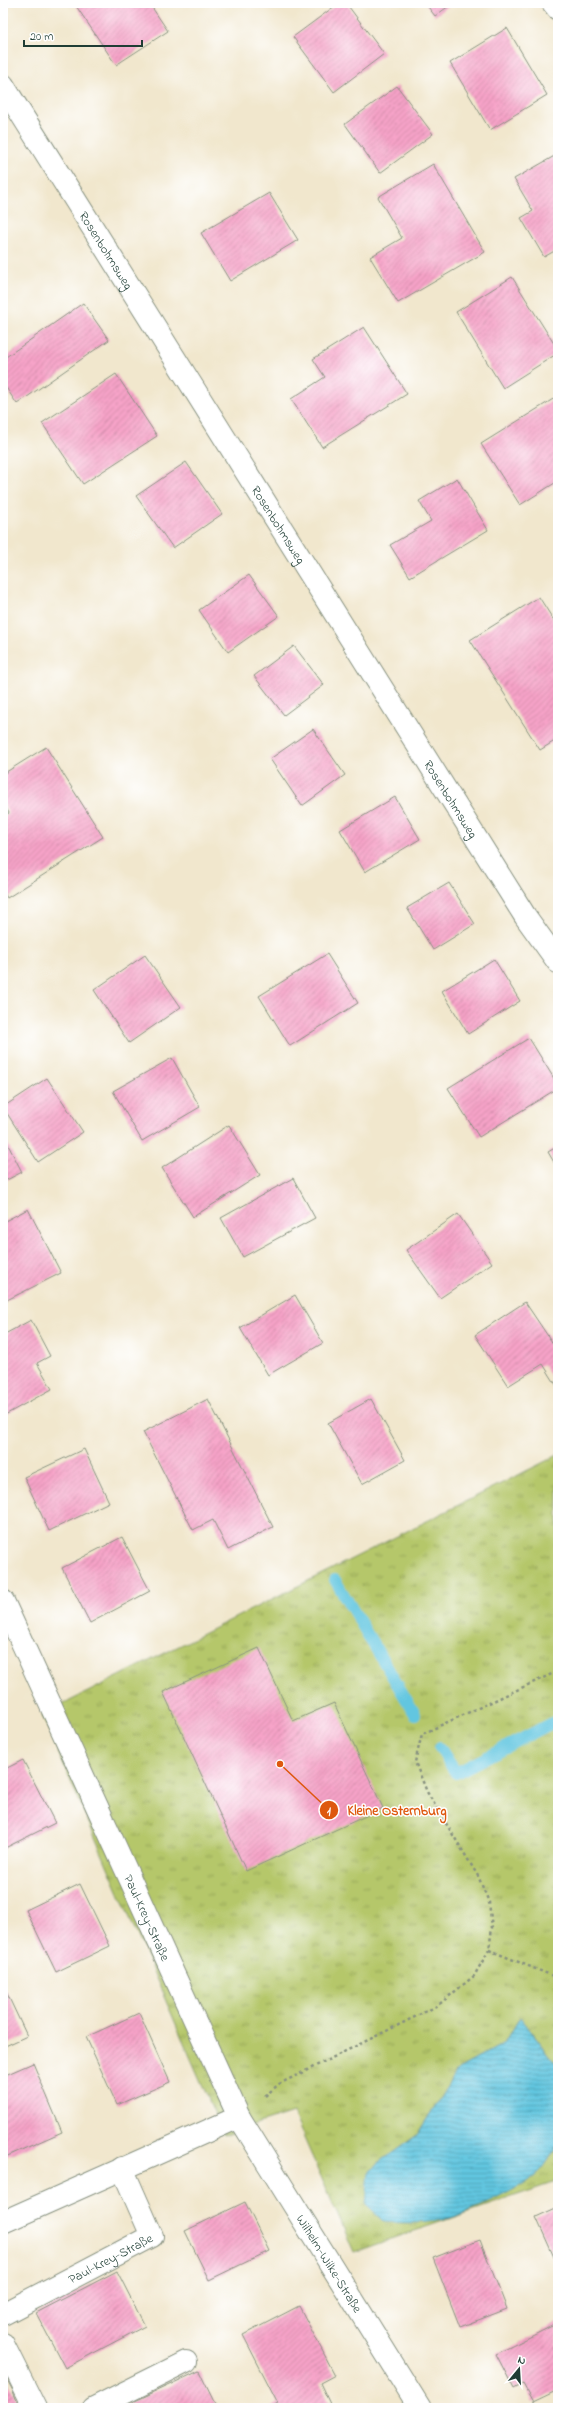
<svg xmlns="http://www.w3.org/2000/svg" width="561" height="2411" viewBox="0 0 561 2411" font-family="'Indie Flower',sans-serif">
<defs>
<pattern id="grass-tufts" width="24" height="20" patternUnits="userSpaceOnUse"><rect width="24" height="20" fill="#b5c76a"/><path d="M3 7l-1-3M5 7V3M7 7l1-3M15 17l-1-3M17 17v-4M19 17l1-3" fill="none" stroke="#93a358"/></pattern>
<pattern id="water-rules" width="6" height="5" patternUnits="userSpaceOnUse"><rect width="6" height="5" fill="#62c6e0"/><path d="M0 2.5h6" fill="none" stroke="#50a2b6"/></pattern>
<pattern id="building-hatch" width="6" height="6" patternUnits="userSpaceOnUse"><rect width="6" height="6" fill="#f6a3c8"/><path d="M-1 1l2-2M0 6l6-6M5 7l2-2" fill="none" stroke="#c786a3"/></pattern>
</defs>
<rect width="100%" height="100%" fill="#fff"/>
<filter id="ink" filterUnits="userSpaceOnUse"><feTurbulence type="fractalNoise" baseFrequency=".025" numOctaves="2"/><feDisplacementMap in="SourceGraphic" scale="8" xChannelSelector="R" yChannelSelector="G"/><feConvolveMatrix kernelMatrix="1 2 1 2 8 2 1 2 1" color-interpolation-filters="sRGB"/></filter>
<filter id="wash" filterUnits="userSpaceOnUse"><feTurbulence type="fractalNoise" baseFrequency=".012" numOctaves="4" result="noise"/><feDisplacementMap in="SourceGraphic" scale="16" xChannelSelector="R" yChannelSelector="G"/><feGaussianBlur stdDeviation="0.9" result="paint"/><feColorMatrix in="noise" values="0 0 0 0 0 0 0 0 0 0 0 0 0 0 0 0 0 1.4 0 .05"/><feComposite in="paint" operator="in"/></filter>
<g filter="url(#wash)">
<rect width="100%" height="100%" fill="#f1e7cd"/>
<path fill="url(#grass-tufts)" stroke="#6a824f" d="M558 1455V2067L520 2017 505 2043 458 2069 417 2135 369 2170 474 2207C507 2192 542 2179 558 2144V2181L354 2252 293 2113 224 2135 42 1715Z"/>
<path fill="url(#water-rules)" stroke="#40828a" d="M520 2017 558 2067V2144L556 2148C550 2157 544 2169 536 2175 516 2191 467 2214 442 2220 423 2224 403 2223 384 2222L366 2205 369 2170 417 2135 458 2069 505 2043Z"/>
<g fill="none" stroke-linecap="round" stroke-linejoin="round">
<g stroke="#62c6e0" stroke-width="12">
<polyline points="335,1580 415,1714"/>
<polyline points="440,1748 456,1773 558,1720"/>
</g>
</g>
<g id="blocks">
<g fill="url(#building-hatch)">
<polygon points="74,3 149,3 168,31 116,65"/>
<polygon points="339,3 346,3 384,54 334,92 293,37"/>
<polygon points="425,3 453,3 435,16"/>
<polygon points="507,28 547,95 490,130 450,63"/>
<polygon points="397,86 433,134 380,173 345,124"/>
<polygon points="558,154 558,249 544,257 521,218 533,211 514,179"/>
<polygon points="433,164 485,252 398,303 370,257 402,238 378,197"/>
<polygon points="269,193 298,240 230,281 201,233"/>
<polygon points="512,277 558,350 558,353 503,388 456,312"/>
<polygon points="83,303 109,340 17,404 3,383 3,359"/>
<polygon points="364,327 407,394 322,447 291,399 325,377 313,359"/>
<polygon points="116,374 157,436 83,484 42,423"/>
<polygon points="558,396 558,481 520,505 481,444"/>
<polygon points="186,462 222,514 173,548 136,496"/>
<polygon points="457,478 488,530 410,577 390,545 431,521 419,501"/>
<polygon points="249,575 279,616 228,652 199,610"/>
<polygon points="539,597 558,627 558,739 540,750 470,640"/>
<polygon points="294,646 324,685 284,715 254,676"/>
<polygon points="313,729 345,775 302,806 270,759"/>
<polygon points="46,747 103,837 7,898 3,891 3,817 9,813 3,803 3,774"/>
<polygon points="395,797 420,839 365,872 340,830"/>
<polygon points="449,883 475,924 433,950 407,908"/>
<polygon points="327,954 358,1003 290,1046 259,996"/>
<polygon points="145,955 181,1007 129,1043 94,990"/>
<polygon points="494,959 520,1001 468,1034 442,991"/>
<polygon points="529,1038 558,1085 558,1088 479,1137 448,1088"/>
<polygon points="172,1058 200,1107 142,1141 113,1091"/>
<polygon points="47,1078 83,1132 38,1162 3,1107"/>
<polygon points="229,1125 260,1175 193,1217 162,1168"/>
<polygon points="3,1135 22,1172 3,1182"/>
<polygon points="558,1146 558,1169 548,1152"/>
<polygon points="293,1178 315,1218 243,1257 221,1218"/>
<polygon points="28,1209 61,1273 3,1302 3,1222"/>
<polygon points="458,1214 492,1263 440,1298 406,1250"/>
<polygon points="295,1295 323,1343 268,1375 240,1328"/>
<polygon points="525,1302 558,1351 558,1388 543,1364 508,1386 475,1335"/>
<polygon points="31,1320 50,1356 37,1363 52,1389 3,1416 3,1335"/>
<polygon points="208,1399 273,1527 228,1550 213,1520 193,1530 143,1432"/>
<polygon points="371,1399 405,1460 362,1484 328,1423"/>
<polygon points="84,1449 109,1502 49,1531 24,1477"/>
<polygon points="122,1537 150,1591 90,1623 62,1568"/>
<polygon points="259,1648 293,1721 334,1703 383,1808 246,1871 163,1692"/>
<polygon points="23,1760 55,1823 3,1849 3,1770"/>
<polygon points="80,1884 110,1946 56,1972 26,1910"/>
<polygon points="3,1985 27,2036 3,2047"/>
<polygon points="139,2013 170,2082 117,2105 86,2037"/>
<polygon points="33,2063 62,2132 3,2158 3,2076"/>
<polygon points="245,2202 269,2251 209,2280 185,2231"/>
<polygon points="558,2207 558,2266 536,2217"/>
<polygon points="480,2240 507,2309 460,2327 433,2258"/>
<polygon points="117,2271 145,2326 65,2368 36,2313"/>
<polygon points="299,2306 335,2375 320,2383 332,2408 269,2408 278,2403 243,2335"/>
<polygon points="558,2323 558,2390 533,2402 523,2384 514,2389 496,2354"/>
<polygon points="199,2371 217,2408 120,2408 150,2394"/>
<polygon points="3,2372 12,2389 20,2408 3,2408"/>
</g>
</g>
</g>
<g filter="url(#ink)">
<use href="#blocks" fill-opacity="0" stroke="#889280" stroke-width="1"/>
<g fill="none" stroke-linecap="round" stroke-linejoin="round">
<g stroke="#889280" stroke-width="24">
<g id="minor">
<polyline points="553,3 558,9"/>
<path id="s1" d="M3 85 525 916 558 962"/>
<path id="s2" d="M3 1601 239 2117 3 2222"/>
<path id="s3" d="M239 2117 420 2408"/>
<path id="s4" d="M3 2314 152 2236 122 2168"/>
<polyline points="3,2344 35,2408"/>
<polyline points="94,2408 186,2362"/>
</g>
</g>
<g stroke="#889280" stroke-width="2.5" stroke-dasharray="3 3" stroke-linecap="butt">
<polyline points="489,1950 558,1978"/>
<polyline points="265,2096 279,2084 437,2006 474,1976 489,1950 492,1928 489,1902 478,1876 427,1792 415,1762 422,1734 558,1671"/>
</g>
<use href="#minor" stroke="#fff" stroke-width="22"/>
</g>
</g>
<g text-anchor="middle" stroke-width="3" stroke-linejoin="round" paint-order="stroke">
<g font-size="13" fill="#1f3d34" stroke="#fff">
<text dy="5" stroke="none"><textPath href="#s1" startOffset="195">Rosenbohmsweg</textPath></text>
<text dy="5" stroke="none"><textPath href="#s1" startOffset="519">Rosenbohmsweg</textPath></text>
<text dy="5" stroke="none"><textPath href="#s1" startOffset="843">Rosenbohmsweg</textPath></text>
<text dy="5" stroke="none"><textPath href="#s2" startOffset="348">Paul-Krey-Straße</textPath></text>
<text dy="5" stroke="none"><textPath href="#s4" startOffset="121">Paul-Krey-Straße</textPath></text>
<text dy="5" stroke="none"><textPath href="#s3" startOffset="172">Wilhelm-Wilke-Straße</textPath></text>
</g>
</g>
<path fill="none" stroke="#de580e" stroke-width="1.5" d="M280 1764L329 1810"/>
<g fill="#de580e" stroke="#fff" stroke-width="1.5">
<circle cx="280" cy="1764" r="4"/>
<circle cx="329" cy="1810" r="10"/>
</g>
<g font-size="12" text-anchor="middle" font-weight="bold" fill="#fff">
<text x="329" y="1815">1</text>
</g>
<g font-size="14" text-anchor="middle" font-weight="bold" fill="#de580e" stroke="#fff" stroke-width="3" stroke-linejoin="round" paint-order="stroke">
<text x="397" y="1815">Kleine Osternburg</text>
</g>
<rect width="561" height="2411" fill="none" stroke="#fff" stroke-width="16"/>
<g transform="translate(519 2369) rotate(18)" stroke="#ffffff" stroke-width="3" paint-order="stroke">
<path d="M0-3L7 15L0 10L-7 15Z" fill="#1f3d34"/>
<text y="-6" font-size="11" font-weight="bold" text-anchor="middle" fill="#1f3d34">N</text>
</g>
<path d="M24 40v6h118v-6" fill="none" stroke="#1f3d34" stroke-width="2"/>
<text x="30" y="40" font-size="12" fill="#1f3d34" stroke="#ffffff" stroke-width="3" paint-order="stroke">20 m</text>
</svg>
